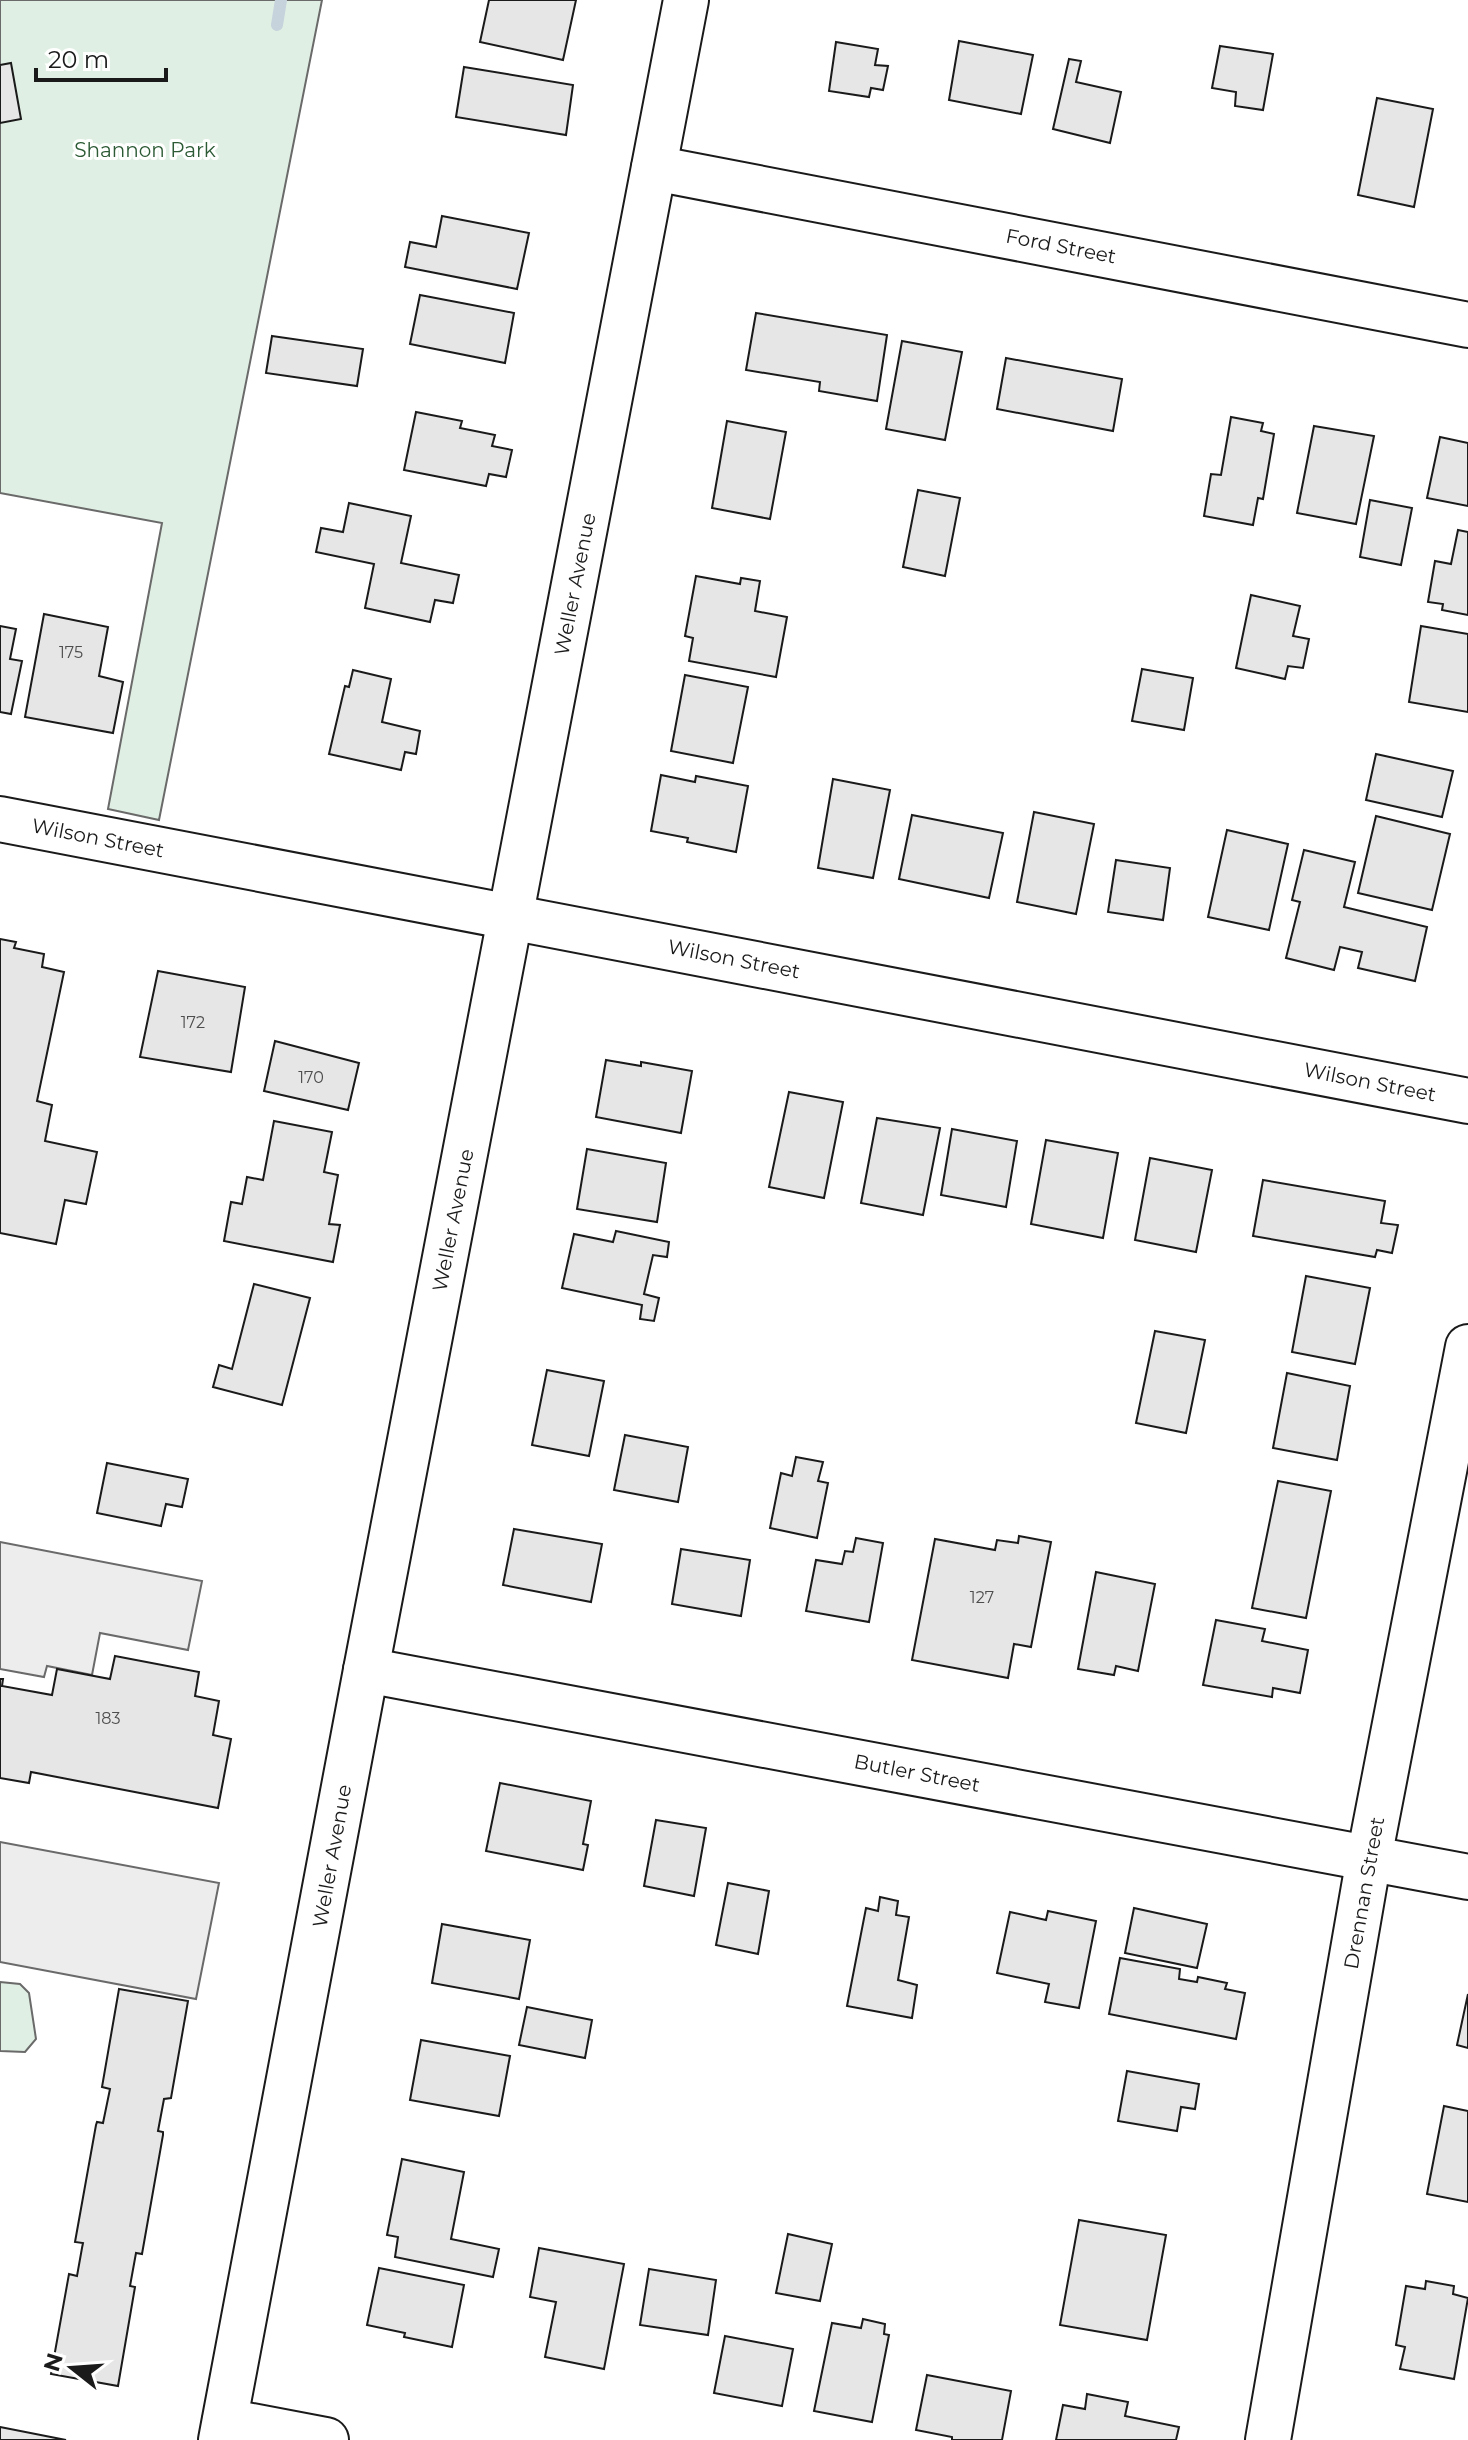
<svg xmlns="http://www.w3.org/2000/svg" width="1468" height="2440" viewBox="0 0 1468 2440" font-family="Montserrat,sans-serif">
<rect width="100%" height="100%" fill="#fff"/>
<g fill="#e0efe3" stroke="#6a6a6a" stroke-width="2">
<polygon points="0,0 322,0 159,820 108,809 162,523 0,493"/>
<polygon points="0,1982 20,1984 29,1993 36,2039 25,2052 0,2051"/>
</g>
<g fill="#ededed" stroke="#6a6a6a" stroke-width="2">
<polygon points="0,1542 202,1581 188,1650 100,1633 92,1675 47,1666 44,1677 0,1669"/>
<polygon points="0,1842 219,1883 196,1999 0,1962"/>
</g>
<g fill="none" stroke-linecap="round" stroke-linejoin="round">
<polyline stroke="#c6d2dc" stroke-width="12" points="277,25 281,0"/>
</g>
<g fill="#e6e6e6" stroke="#1a1a1a" stroke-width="2">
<polygon points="489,0 576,0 563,60 480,42"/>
<polygon points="959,41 1033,55 1021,114 949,100"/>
<polygon points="836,42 878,49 875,65 888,66 883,90 871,88 869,97 829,91"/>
<polygon points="1220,46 1273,54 1263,110 1235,106 1236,92 1212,88"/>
<polygon points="1069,59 1081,61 1076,82 1121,92 1110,143 1053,129"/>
<polygon points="11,63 21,119 0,123 0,65"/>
<polygon points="464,67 573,85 566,135 456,117"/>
<polygon points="1377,98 1433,109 1414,207 1358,195"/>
<polygon points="442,216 529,233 517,289 405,267 410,242 436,247"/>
<polygon points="420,295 514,313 505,363 410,344"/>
<polygon points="756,313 887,335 877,401 819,391 820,382 746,370"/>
<polygon points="272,336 363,349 357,386 266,373"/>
<polygon points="902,341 962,352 945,440 886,429"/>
<polygon points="1006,358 1122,379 1113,431 997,409"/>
<polygon points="416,412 462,421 460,428 495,435 492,446 512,450 506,477 489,474 486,486 404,470"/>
<polygon points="1231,417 1263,423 1261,431 1274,434 1263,499 1258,498 1253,525 1204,516 1211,474 1221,475"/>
<polygon points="727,421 786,432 770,519 712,508"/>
<polygon points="1314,426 1374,436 1356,524 1297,513"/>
<polygon points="1440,437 1468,443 1468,506 1427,498"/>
<polygon points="918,490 960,498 945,576 903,567"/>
<polygon points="1370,500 1412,508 1401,565 1360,557"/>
<polygon points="349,503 411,516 401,563 459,575 453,603 435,600 430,622 365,608 374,564 316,552 321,528 343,532"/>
<polygon points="1458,530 1468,532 1468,615 1442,610 1443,604 1428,602 1435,561 1451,564"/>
<polygon points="696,576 740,584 741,578 760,581 755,611 787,617 776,677 689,661 693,638 685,636"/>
<polygon points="1251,595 1300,606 1293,636 1309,639 1303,668 1288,666 1285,679 1236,668"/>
<polygon points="44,614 108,627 99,676 123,682 113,733 25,717"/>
<polygon points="0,626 16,629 10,659 22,661 11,714 0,712"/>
<polygon points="1421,626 1468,634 1468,712 1409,702"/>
<polygon points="1142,669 1193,678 1184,730 1132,721"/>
<polygon points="353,670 391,679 382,722 420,731 416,754 405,752 401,770 329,754 345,686 349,687"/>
<polygon points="685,675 748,687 733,763 671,751"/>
<polygon points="1376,754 1453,771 1442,817 1366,800"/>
<polygon points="661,775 695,782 696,776 748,786 736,852 687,842 688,838 651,831"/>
<polygon points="833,779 890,790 873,878 818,868"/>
<polygon points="1034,812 1094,824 1076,914 1017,902"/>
<polygon points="912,815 1003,833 989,898 899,879"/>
<polygon points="1376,816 1450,834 1432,910 1358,893"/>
<polygon points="1227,830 1288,844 1269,930 1208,917"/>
<polygon points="1304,850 1355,862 1344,907 1427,927 1415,981 1358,968 1362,952 1340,947 1334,970 1286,958 1300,902 1292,900"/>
<polygon points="1116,860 1170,868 1163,920 1108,912"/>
<polygon points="0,939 16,942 14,948 44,954 42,967 64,972 37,1101 52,1105 45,1141 97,1152 86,1204 65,1200 56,1244 0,1233"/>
<polygon points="158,971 245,987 231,1072 140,1057"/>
<polygon points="275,1041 359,1063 348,1110 264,1091"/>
<polygon points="606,1060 641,1066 641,1062 692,1071 681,1133 596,1117"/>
<polygon points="789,1092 843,1102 824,1198 769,1187"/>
<polygon points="877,1118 940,1128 923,1215 861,1203"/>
<polygon points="274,1121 332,1132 324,1172 338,1175 329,1224 340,1225 333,1262 224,1241 231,1202 242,1204 247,1177 263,1180"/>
<polygon points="952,1129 1017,1141 1006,1207 941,1195"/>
<polygon points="1046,1140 1118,1153 1103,1238 1031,1224"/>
<polygon points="587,1149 666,1163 657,1222 577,1209"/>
<polygon points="1150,1158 1212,1170 1196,1252 1135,1240"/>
<polygon points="1263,1180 1385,1201 1381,1223 1398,1225 1392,1253 1377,1250 1375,1257 1253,1236"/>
<polygon points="616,1231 669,1242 667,1257 653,1255 644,1294 659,1298 654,1321 640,1319 642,1305 562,1288 574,1234 613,1242"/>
<polygon points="1306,1276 1370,1288 1355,1364 1292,1352"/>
<polygon points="254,1284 310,1298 282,1405 213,1387 219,1365 232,1369"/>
<polygon points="1155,1331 1205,1340 1186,1433 1136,1423"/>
<polygon points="547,1370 604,1381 589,1456 532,1445"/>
<polygon points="1287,1373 1350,1386 1337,1460 1273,1448"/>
<polygon points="625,1435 688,1447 678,1502 614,1490"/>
<polygon points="796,1457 823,1462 818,1481 828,1483 817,1538 770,1528 781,1473 792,1476"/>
<polygon points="107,1463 188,1479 182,1507 166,1504 161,1526 97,1513"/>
<polygon points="1278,1481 1331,1491 1306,1618 1252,1608"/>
<polygon points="514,1529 602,1544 591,1602 503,1585"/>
<polygon points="1019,1536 1051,1542 1031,1647 1014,1644 1008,1678 912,1660 935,1539 995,1550 997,1540 1018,1543"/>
<polygon points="856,1538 883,1543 869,1622 806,1611 816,1560 842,1564 845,1551 853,1552"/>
<polygon points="681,1549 750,1560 741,1616 672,1604"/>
<polygon points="1096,1572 1155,1584 1138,1671 1116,1666 1114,1675 1078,1669"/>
<polygon points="1216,1620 1265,1629 1262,1641 1308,1650 1300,1693 1273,1688 1272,1697 1203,1685"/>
<polygon points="115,1656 199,1672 195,1696 219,1701 213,1735 231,1739 218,1808 31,1772 29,1783 0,1778 0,1679 3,1679 2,1686 52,1695 57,1669 110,1679"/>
<polygon points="500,1783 591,1801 583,1844 588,1845 583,1870 486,1851"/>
<polygon points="656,1820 706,1828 694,1896 644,1886"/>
<polygon points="728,1883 769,1891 758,1954 716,1945"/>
<polygon points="880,1897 898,1901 896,1915 909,1917 898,1980 917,1985 912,2018 847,2006 866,1908 878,1911"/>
<polygon points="1134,1908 1207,1924 1197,1968 1125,1953"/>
<polygon points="1048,1911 1096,1921 1079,2008 1045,2002 1049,1984 997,1973 1010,1912 1046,1920"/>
<polygon points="442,1924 530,1940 519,1999 432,1983"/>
<polygon points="1120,1958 1180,1969 1179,1979 1197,1982 1198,1977 1227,1983 1225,1989 1245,1993 1236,2039 1109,2014"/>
<polygon points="119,1989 188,2001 171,2098 164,2099 158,2131 163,2132 163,2135 142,2254 136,2253 130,2286 135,2287 118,2386 51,2374 69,2274 77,2276 82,2248 83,2243 75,2242 96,2125 97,2122 103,2123 110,2089 102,2087"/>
<polygon points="1468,1994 1468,2048 1457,2045"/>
<polygon points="527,2007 592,2020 585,2058 519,2045"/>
<polygon points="421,2040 510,2056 499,2116 410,2100"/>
<polygon points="1127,2071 1199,2084 1195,2109 1181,2107 1177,2131 1118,2121"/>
<polygon points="1444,2106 1468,2111 1468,2202 1427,2194"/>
<polygon points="402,2159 464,2172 451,2239 499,2249 493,2277 395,2257 398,2237 387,2235"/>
<polygon points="1079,2220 1166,2235 1147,2340 1060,2325"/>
<polygon points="788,2234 832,2244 820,2301 776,2293"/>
<polygon points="539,2248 624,2264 604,2369 545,2357 556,2302 530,2297"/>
<polygon points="379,2268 464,2285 452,2347 404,2337 405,2333 367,2325"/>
<polygon points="649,2269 716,2280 708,2335 640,2325"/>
<polygon points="1426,2281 1454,2286 1453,2294 1468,2298 1454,2379 1400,2369 1405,2347 1396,2345 1406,2286 1425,2289"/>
<polygon points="863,2319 885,2324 884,2334 889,2335 872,2422 814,2411 832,2323 861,2328"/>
<polygon points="725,2336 793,2349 782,2406 714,2393"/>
<polygon points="927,2375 1011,2391 1002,2440 952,2440 952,2437 916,2430"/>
<polygon points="1087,2394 1128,2402 1125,2416 1179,2427 1176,2440 1056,2440 1063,2405 1085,2409"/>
<polygon points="0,2427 66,2440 0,2440"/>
</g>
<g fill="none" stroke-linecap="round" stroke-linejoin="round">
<g stroke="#1a1a1a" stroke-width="48">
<g id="minor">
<polyline points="654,168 1468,325"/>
<polyline points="0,819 1468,1101"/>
<polyline points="366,1670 1468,1877"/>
<polyline points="225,2421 326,2440"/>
<polyline points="221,2440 366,1670 686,0"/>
<polyline points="1268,2440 1369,1858 1468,1347"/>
</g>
</g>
<use href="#minor" stroke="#fff" stroke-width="44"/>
</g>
<g text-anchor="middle" stroke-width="6" stroke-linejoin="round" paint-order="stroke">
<g font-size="16" fill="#4d4d4d">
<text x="71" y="658">175</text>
<text x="193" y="1028">172</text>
<text x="311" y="1083">170</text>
<text x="982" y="1603">127</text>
<text x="108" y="1724">183</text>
</g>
<g font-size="20" fill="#2b5a34" stroke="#fff">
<text x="145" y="157">Shannon Park</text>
</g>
<g font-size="20" fill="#1a1a1a" stroke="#fff">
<text transform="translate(1061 246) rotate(11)" y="7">Ford Street</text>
<text transform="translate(575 584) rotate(-79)" y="7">Weller Avenue</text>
<text transform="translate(98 838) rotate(11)" y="7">Wilson Street</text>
<text transform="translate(734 959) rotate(11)" y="7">Wilson Street</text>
<text transform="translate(1370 1082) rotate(11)" y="7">Wilson Street</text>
<text transform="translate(453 1220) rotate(-79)" y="7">Weller Avenue</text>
<text transform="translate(917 1773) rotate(11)" y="7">Butler Street</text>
<text transform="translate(332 1856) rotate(-80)" y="7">Weller Avenue</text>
<text transform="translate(1364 1893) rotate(-80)" y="7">Drennan Street</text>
</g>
</g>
<g transform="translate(72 2368) rotate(287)" stroke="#ffffff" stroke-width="6" paint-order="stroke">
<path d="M0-6L14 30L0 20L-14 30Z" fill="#1a1a1a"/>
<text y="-12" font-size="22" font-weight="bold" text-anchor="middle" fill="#1a1a1a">N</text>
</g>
<path d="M36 68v12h130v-12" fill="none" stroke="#1a1a1a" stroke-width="4"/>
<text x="48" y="68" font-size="24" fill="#1a1a1a" stroke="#ffffff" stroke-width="6" paint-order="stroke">20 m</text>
</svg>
